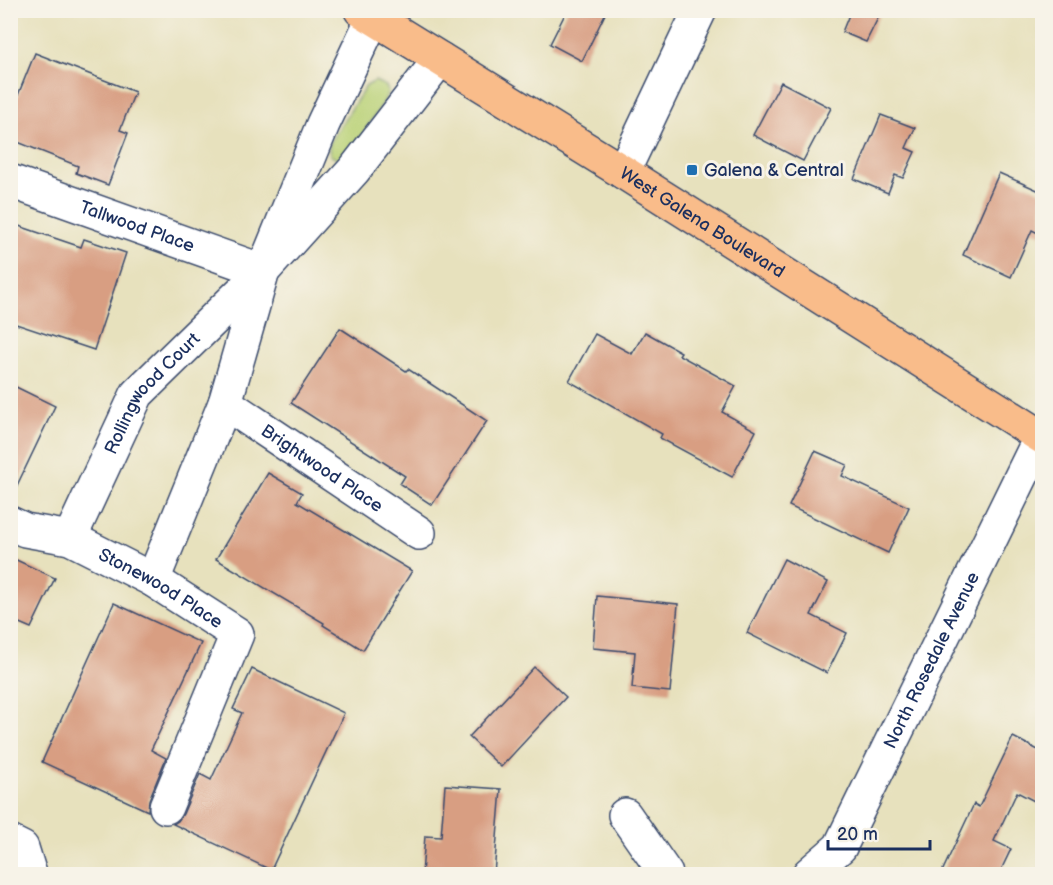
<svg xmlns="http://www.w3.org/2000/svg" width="1053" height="885" viewBox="0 0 1053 885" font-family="'Balsamiq Sans',sans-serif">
<rect width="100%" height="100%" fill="#f7f3e8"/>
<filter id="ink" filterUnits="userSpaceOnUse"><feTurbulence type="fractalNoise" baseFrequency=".0167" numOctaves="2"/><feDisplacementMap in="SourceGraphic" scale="12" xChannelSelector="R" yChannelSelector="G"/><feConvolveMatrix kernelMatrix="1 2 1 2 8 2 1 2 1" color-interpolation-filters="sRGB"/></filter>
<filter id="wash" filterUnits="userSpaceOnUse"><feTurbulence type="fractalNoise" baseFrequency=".008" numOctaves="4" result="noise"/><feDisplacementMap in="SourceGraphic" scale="24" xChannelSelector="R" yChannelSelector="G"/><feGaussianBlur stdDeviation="1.35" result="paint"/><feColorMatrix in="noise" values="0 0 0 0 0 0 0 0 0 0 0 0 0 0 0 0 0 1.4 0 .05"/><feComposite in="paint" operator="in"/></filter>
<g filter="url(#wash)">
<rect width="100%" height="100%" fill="#e7e1bd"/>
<path fill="#b9d176" stroke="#6a806a" stroke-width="1.5" d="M375 81 386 86 388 92 385 100 349 156C341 160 337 160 330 155L329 149 330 142 366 86Z"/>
<g id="blocks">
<g fill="#d89e82">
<polygon points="567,10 607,10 582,61 550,44"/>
<polygon points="851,10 882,10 866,42 842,32"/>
<polygon points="35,53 135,92 120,130 128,133 108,185 76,173 78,166 10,139 10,115"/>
<polygon points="781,82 831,108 803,161 753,135"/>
<polygon points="881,115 915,128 906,148 915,152 903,178 895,175 888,193 854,179"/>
<polygon points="999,173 1042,192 1042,235 1032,230 1011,277 963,255"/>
<polygon points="10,223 81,247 84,239 126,253 94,350 10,322"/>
<polygon points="340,328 406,371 408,369 487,421 432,505 400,484 405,476 291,403"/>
<polygon points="645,332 681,352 679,355 736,386 722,412 756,431 732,477 660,438 662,434 569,381 595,334 632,354"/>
<polygon points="10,384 55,406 10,500"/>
<polygon points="815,451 847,465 842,476 909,507 888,553 789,506"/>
<polygon points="268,473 302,493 297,502 412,571 363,650 323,625 324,623 216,559"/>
<polygon points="10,557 55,578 31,628 10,619"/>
<polygon points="784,559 828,582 811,615 847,633 827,673 747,633"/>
<polygon points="597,596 678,604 670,692 632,688 635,652 593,648"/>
<polygon points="114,603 201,643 151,750 166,758 149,800 148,811 42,762"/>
<polygon points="534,667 566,697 501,767 469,737"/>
<polygon points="252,669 344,713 271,870 173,824 178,821 183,814 200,774 211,780 242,713 233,709"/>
<polygon points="1013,737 1042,752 1042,805 1017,792 994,841 1011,849 999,874 941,874 974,804 979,807"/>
<polygon points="445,785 501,789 494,874 422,874 425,836 441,837"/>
</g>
</g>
</g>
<g filter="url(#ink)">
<use href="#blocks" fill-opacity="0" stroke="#3a4a6c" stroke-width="1.5"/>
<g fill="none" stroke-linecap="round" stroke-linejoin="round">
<g stroke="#3a4a6c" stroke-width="36">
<g id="minor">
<polyline points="623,172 700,10"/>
<path id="s1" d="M10 181 263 271"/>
<path id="s2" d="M225 403 419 533"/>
<path id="s3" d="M10 523 25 530 70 538 153 580 237 634 166 807"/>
<path id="s4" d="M70 538 137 394 263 271 354 170 440 59"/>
<polyline points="153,580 225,403 263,271 323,124 373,18"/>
<polyline points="625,815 666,874"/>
<polyline points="10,842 22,848 30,874"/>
<path id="s5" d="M809 874 840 847 1042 434"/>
</g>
</g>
<g stroke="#3a4a6c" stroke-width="36">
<g id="major">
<path id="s6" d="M361 10 623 172 1042 437"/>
</g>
</g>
<use href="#minor" stroke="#fff" stroke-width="33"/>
<use href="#major" stroke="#f9bc8a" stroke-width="33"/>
</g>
</g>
<rect fill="#1f6fb2" stroke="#f7f3e8" stroke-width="2" x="686" y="164" width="12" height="12" rx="3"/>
<g text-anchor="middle" stroke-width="6" stroke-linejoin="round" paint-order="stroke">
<g font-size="18" fill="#1b2f5e" stroke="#f7f3e8" text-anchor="start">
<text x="704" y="176">Galena &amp; Central</text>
</g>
<g font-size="18" fill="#1b2f5e" stroke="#f7f3e8">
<text dy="6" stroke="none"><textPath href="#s6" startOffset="402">West Galena Boulevard</textPath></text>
<text dy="6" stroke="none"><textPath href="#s1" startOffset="135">Tallwood Place</textPath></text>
<text dy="6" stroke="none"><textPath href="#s4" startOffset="168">Rollingwood Court</textPath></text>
<text dy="6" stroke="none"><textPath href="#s2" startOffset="117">Brightwood Place</textPath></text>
<text dy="6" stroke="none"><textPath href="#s3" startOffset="166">Stonewood Place</textPath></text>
<text dy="6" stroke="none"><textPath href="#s5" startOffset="249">North Rosedale Avenue</textPath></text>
</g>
</g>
<rect width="1053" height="885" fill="none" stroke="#f7f3e8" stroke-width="36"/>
<path d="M828 840v9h102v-9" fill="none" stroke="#1b2f5e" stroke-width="3"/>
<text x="837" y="840" font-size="18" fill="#1b2f5e" stroke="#f7f3e8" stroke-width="4.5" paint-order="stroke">20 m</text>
</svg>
